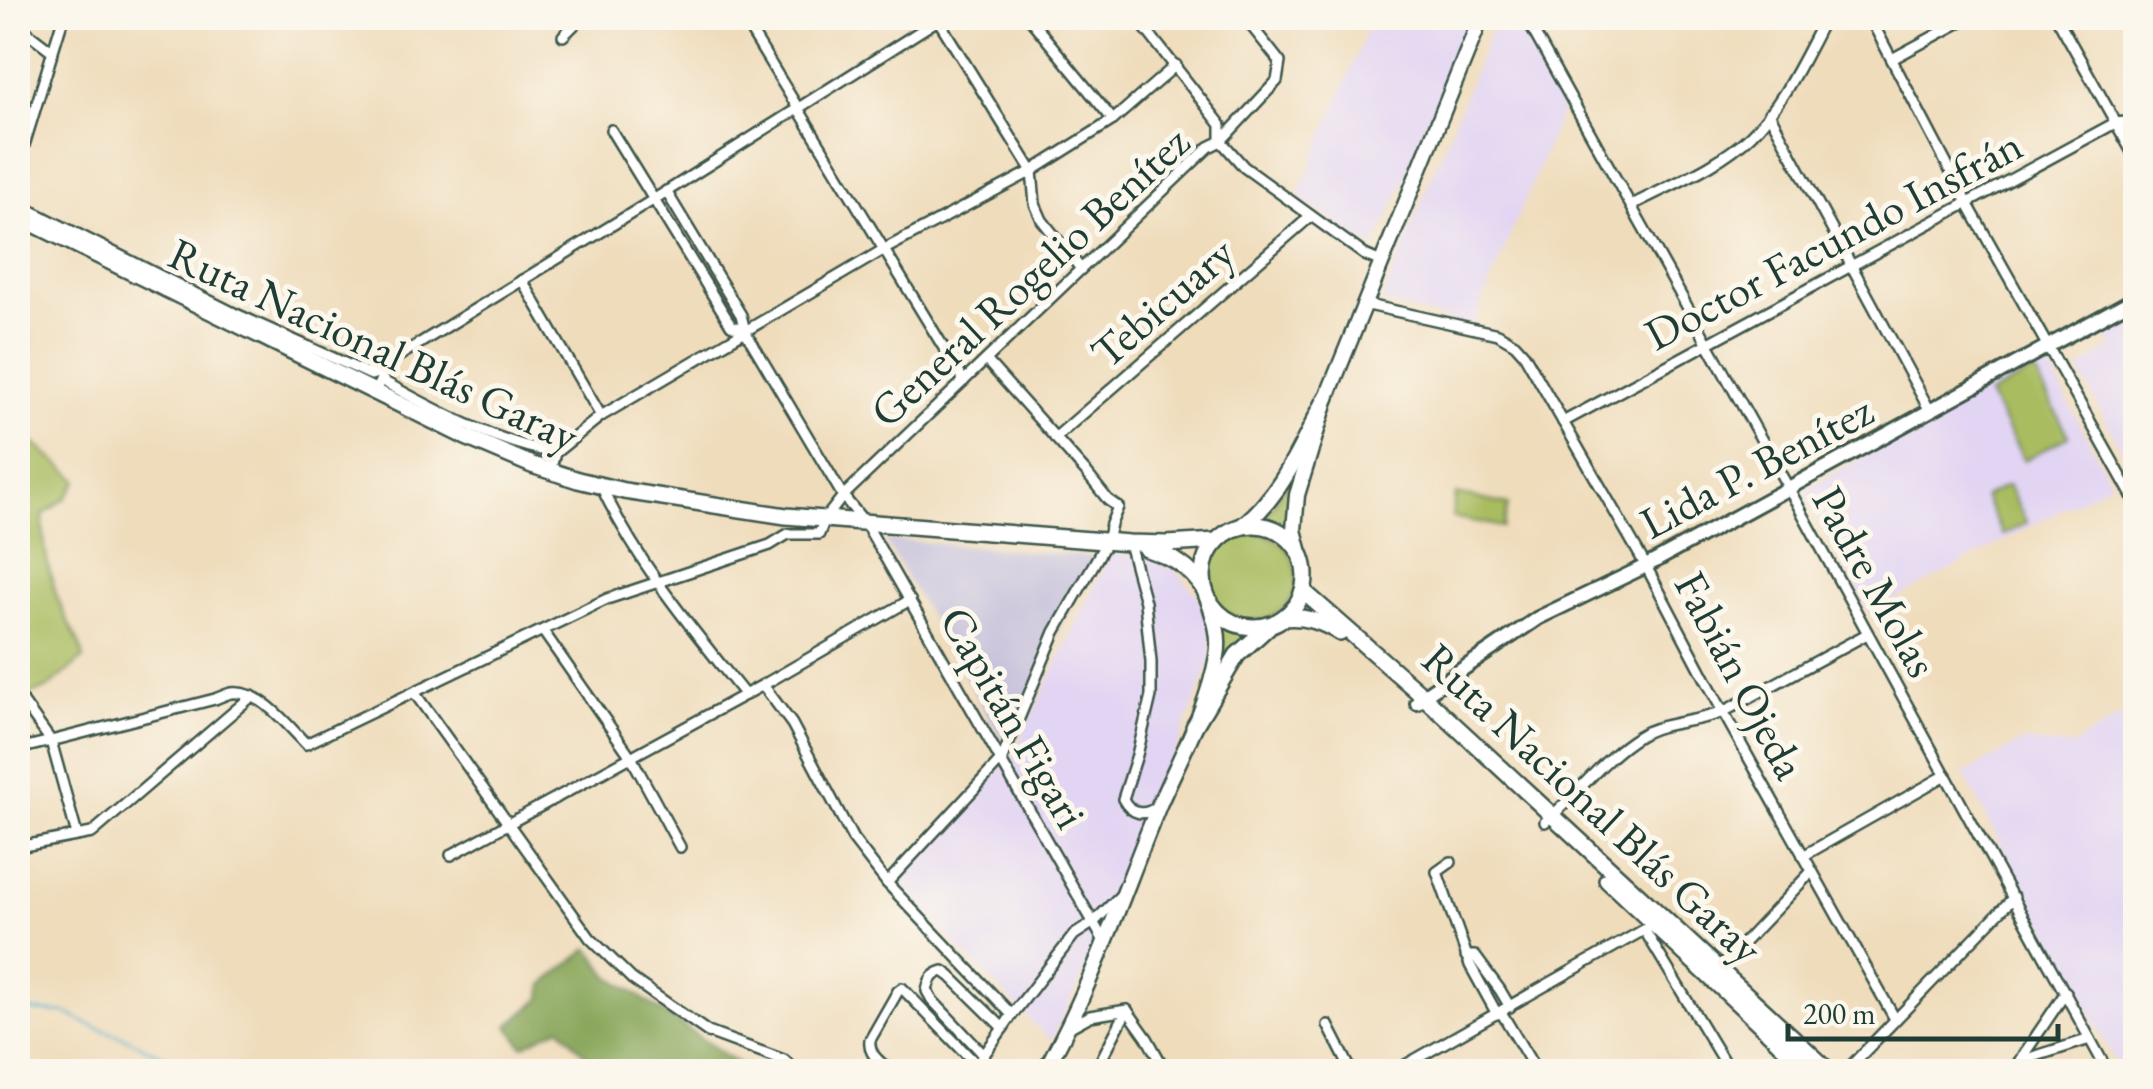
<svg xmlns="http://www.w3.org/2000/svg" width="2153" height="1089" viewBox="0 0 2153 1089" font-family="'EB Garamond',serif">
<rect width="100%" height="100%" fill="#fbf7ec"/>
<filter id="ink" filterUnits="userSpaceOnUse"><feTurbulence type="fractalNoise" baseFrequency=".01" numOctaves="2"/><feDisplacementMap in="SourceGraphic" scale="20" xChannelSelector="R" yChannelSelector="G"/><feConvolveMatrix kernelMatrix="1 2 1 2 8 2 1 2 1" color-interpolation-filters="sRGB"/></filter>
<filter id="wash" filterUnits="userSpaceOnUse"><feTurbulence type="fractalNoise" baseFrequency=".0048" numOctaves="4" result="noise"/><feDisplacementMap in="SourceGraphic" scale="40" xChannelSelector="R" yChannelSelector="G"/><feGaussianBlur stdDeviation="2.25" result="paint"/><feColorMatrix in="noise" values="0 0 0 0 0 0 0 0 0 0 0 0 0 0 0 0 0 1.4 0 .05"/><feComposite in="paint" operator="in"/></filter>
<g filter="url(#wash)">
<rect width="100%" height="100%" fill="#efdcbb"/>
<g fill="#e2d4f3">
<polygon points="1372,18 1473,18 1375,249 1298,197"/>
<polygon points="1496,18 1521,18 1565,103 1472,327 1381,302"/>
<polygon points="2135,313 2135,475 2079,370 2113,346 2104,331"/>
<polygon points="2043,355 2111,483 1870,613 1804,490"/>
<polygon points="1111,552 1143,557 1176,570 1200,599 1211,633 1211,660 1106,929 1051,1041 895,884 1012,756"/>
<polygon points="2135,708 2136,1071 2121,1072 1964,774 2024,741 2070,747"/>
</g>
<polygon fill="#c5c0da" points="884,539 1094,557 1004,744"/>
<g fill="#a9bc60" stroke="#647c4a" stroke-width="2.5">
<polygon points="2034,371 2069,436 2024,460 1989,395"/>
<path d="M18 430 78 480 66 498 43 515C43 553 51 588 68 622 75 636 80 642 84 658L46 689 29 694 18 679Z"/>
<polygon points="1305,450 1291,535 1280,525 1262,521 1272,507"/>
<polygon points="2008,485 2027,523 2003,535 1984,497"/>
<polygon points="1456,494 1508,505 1503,527 1452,517"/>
<circle cx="1253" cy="577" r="44"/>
<polygon points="1222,624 1235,631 1251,633 1236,645 1218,676"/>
</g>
<polygon fill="#86a456" stroke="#527045" stroke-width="2.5" points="589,948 608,975 749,1071 600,1071 560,1027 523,1046 508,1026 541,999 544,984"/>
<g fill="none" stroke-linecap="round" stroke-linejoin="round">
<g stroke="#4fafcd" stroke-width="2.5">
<polyline points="18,679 18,680"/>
<polyline points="18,1010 67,1013 87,1024 128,1039 196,1072"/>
</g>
</g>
</g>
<g filter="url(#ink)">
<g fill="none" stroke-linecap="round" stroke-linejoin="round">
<g stroke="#3e5548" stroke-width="14">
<g id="street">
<polyline points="743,18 964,381"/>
<polyline points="937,18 1032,171 1035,204 1042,220 1081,269"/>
<polyline points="1029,18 1113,120"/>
<polyline points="1137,18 1221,125 1221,141 1244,167 1365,255 1381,262"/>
<polyline points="1526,18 1789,489 2108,1072"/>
<polyline points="1870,18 1967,203 2136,503"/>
<polyline points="2057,18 2136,159"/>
<polyline points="18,25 52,51"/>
<polyline points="563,36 581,18"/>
<polyline points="1892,59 1968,18"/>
<polyline points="1769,113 1930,411"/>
<polyline points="611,130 731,325 745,331"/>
<polyline points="18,165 63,18"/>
<polyline points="666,191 741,315 745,331 843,496 866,524 1105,943"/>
<polyline points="18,199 24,207 234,313 371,375 385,370"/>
<path d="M1632 205C1672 184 1719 166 1751 135 1784 103 1804 57 1825 18"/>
<polyline points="522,280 601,416"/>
<polyline points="1364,304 1498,334 1515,344 1524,354 1646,566 1723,712 1895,1019"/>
<path d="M381 380C437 411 492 441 555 453"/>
<polyline points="375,392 385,370 394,359 653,200 941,18"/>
<polyline points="1563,422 2115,123 2136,121"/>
<polyline points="1055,438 1311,216"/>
<polyline points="550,471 555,453 601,416 883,250 1032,171 1113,120 1176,65"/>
<path d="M601 486C639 566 690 626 745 695"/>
<path d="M1129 543 1145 602 1151 662V696L1137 755 1123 799C1131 814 1143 817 1157 807"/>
<polyline points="543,631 631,757 680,847"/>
<polyline points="763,685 792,724 853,839 887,883 1012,1015"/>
<polyline points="414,692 590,938 632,979 708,1032 784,1060 797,1072"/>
<path d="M18 695 51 741 215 699C221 697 226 694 231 693 261 689 288 726 306 744L607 599 770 545 788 534H819L825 519 843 496 1209 147 1221 141 1277 81 1280 62 1245 18"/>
<polyline points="18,749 51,741 77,835"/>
<path d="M1545 822C1577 795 1603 758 1639 736 1663 721 1696 723 1723 712L1867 634"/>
<polyline points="18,847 92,833 252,696"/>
<polyline points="451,855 763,685 910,600"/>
<polyline points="1803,856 1946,775"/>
<polyline points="1451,862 1437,872 1470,965 1497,1014"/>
<polyline points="887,883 1002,759 1055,632 1107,541 1111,524 1118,507 1108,500 1085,471 986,360"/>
<polyline points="1645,931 1730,1072"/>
<polyline points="1466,956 1475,956 1500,990 1510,1007"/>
<polyline points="1719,969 1812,871"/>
<polyline points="1501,1012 1537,1072"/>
<polyline points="1328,1025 1352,1072"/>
<polyline points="1070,1027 1090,1016 1127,1010 1147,1038 1166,1072"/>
<path d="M984 1055 932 1000 927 991C929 980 932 974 943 971L950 976 1003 1028"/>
<polyline points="2020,1060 2066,992"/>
<path d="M891 1072C881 1062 868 1055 870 1040L898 991 902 988 977 1065"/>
<polyline points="972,1072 1012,1015 1074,935 1094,922 1121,895"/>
<polyline points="1095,1072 1127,1010"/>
<polyline points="1393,1072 1656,923"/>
<polyline points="1845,1072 2014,897"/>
<polyline points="2010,1072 2020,1061 2090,1039"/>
</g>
</g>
<g stroke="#3e5548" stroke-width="18">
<polyline id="secondary" points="1417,703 1423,696 1538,618 1646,566 2136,298"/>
</g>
<g stroke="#3e5548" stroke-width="19">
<g id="primary">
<polyline points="1300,553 1294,530 1297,495 1327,397 1481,18"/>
<path d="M1044 1072C1092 987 1122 895 1159 805 1180 757 1208 708 1217 656 1221 635 1214 617 1207 597"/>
</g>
</g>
<g stroke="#3e5548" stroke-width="20">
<g id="highway">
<polyline points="18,216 466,437 532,465 578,480 624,491 786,516 1129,543 1167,544 1217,541"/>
<circle cx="1254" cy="576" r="51"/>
<path d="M1242 526C1283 495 1303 441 1327 397"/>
<path d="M1147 549C1172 557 1189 566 1204 589"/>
<polyline points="1303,591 1423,696 1830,1072"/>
<path d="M1283 618C1305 616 1322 621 1340 633"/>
<polyline points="1194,727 1237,655 1268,627"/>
<polyline points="1607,880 1811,1072"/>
</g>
</g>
<use href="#street" stroke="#fff" stroke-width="9"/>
<use href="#secondary" stroke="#fff" stroke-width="12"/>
<use href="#primary" stroke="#fff" stroke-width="14"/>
<use href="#highway" stroke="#fff" stroke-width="15"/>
</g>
</g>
<g text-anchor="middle" stroke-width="10" stroke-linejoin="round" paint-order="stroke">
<g font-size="45" fill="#1f3d34" stroke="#fbf7ec">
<text transform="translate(1833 239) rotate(-28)" y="16">Doctor Facundo Insfrán</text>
<text transform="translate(1029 276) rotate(-43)" y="16">General Rogelio Benítez</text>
<text transform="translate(1162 302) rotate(-41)" y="16">Tebicuary</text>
<text transform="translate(374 344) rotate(25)" y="16">Ruta Nacional Blás Garay</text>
<text transform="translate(1756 466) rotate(-28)" y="16">Lida P. Benítez</text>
<text transform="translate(1876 581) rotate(61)" y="16">Padre Molas</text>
<text transform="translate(1741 675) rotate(62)" y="16">Fabián Ojeda</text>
<text transform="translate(1014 717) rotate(60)" y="16">Capitán Figari</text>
<text transform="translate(1593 803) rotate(43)" y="16">Ruta Nacional Blás Garay</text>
</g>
</g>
<rect width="2153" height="1089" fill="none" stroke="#fbf7ec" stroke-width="60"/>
<path d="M1788 1024v15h270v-15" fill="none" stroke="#1f3d34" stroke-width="5"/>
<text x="1803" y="1024" font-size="30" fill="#1f3d34" stroke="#fbf7ec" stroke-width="8" paint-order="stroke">200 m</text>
</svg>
